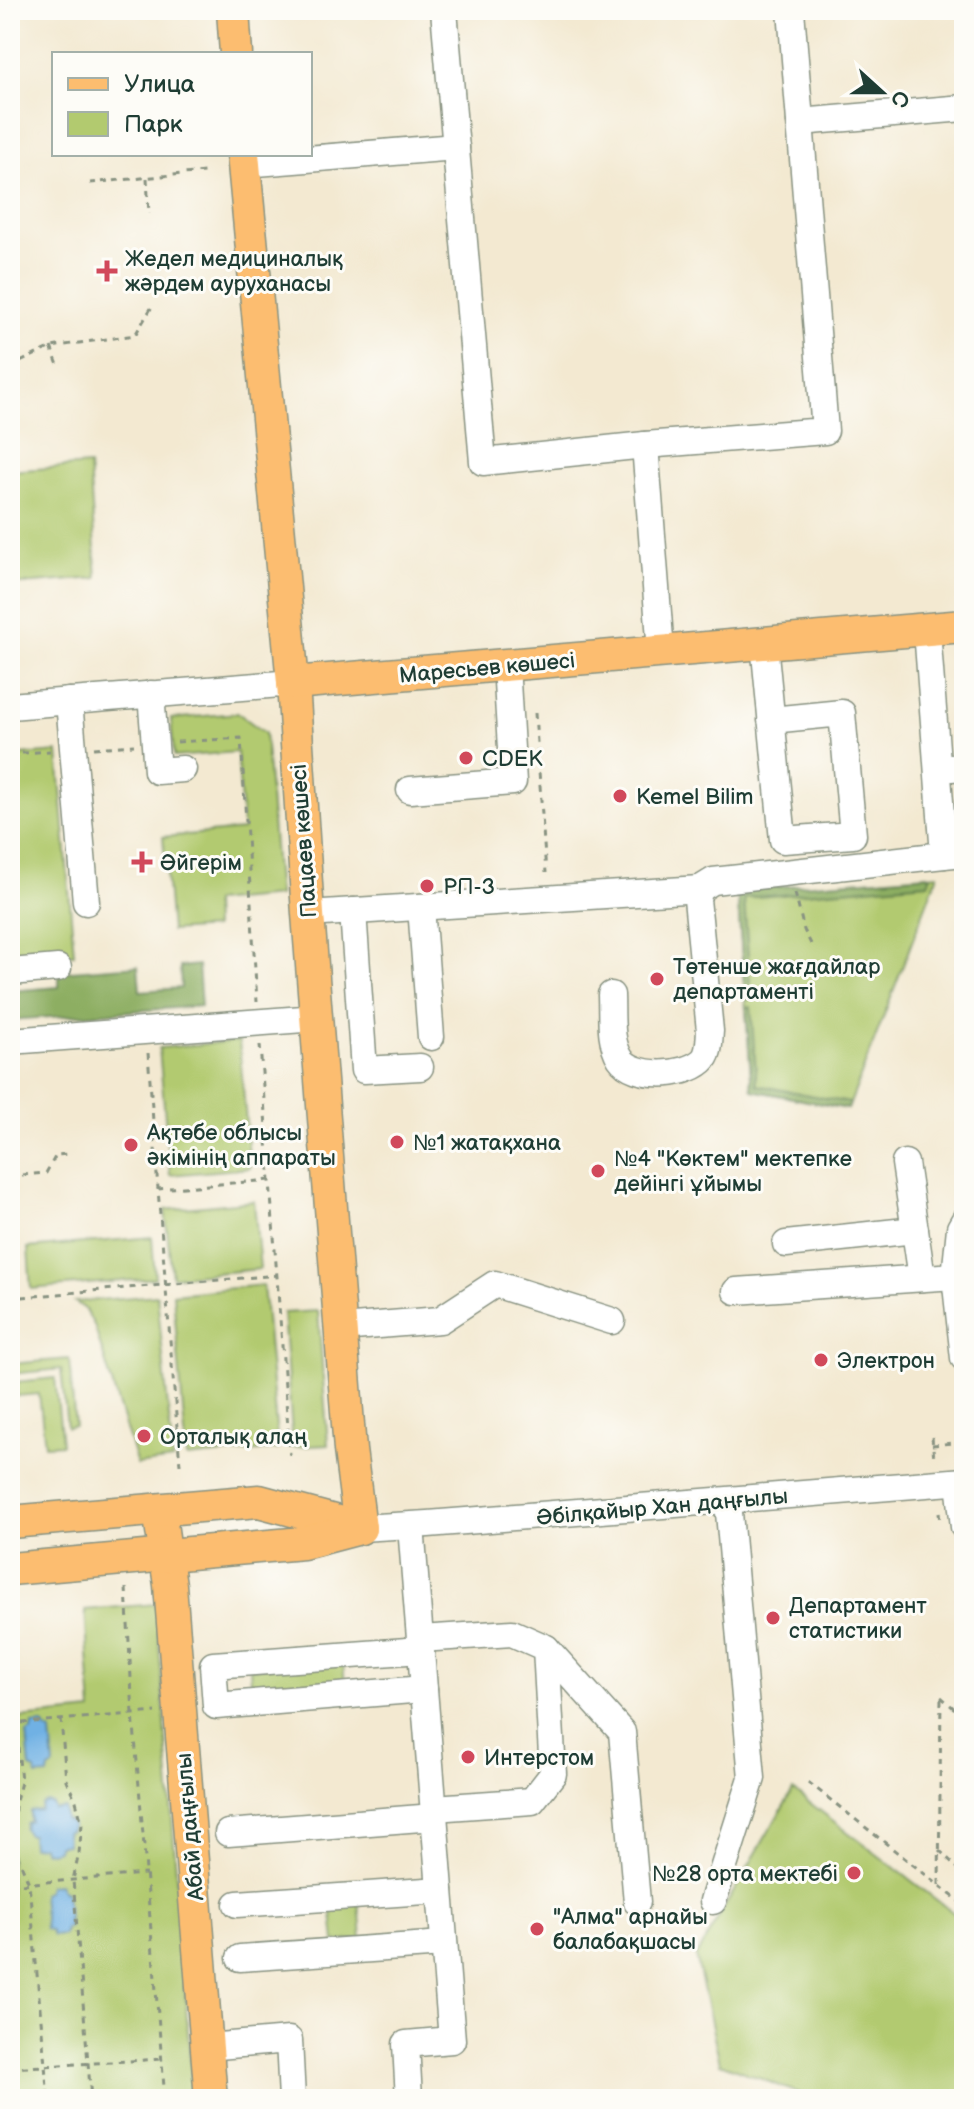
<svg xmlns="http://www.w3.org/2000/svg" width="974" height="2109" viewBox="0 0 974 2109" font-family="'Balsamiq Sans',sans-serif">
<rect width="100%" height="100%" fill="#fdfcf7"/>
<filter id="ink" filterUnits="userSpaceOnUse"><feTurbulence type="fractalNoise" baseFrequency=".0125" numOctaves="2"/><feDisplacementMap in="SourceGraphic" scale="16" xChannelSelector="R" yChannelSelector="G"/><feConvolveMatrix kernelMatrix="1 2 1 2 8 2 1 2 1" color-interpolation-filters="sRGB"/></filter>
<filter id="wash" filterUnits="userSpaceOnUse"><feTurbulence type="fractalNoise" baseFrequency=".006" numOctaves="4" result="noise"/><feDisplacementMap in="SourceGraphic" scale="32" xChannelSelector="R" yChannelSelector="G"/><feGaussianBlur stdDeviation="1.8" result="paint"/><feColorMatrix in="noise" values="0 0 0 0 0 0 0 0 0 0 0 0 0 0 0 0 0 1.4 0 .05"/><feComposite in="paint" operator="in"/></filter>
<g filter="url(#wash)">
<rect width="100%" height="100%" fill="#f3e9d1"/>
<g fill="#b2ca6f" stroke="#688452" stroke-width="2">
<polygon points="89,465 97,578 10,585 10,471"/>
<polygon points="238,713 265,733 278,896 213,902 214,928 171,931 163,837 243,830 237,752 174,757 171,719"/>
<polygon points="58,752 74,954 10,959 10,756"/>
<polygon points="938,874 848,1109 752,1090 737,890"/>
<polygon points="239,1041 250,1168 170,1175 159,1048"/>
<polygon points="254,1201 260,1269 172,1277 165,1210"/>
<polygon points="152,1237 155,1278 31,1289 28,1248"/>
<polygon points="263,1285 278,1449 187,1458 173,1294"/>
<polygon points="157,1295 173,1460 137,1465 94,1325 85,1309 75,1302"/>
<polygon points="318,1311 328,1445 293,1447 283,1313"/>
<polygon points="69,1359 75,1426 67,1427 61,1369 11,1374 10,1364"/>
<polygon points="55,1378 62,1444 45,1445 39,1394 17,1396 16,1382"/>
<polygon points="156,1604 193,2099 10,2099 10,1719 92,1711 85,1610"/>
<polygon points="343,1661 345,1687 252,1694 250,1668"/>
<polygon points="793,1790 964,1921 964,2099 814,2099 720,2063 696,1956"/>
<polygon points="359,1901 362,1939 335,1942 331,1903"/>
</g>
<g fill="#8dae62" stroke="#56764b" stroke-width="2">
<polygon points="931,875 928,883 744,898 751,999 745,1000 737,890"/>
<polygon points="198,965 201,1006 10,1020 10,991 59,987 59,972 138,966 140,991 181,988 180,967"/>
<polygon points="746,1007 751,1007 757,1085 850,1103 848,1109 752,1090"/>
</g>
<g fill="#70b1e4" stroke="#48778c" stroke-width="2">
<polygon points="43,1724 46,1729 51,1732 54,1766 49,1769 48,1775 37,1776 35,1770 30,1768 27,1734 32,1731 33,1725"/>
<polygon points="47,1802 52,1804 54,1809 64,1808 65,1820 69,1821 72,1825 70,1830 66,1832 67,1844 58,1845 57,1850 50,1852 45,1851 42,1846 32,1847 31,1835 27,1834 24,1829 26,1823 30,1821 30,1811 40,1810 42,1804"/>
<polygon points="58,1884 61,1890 66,1892 69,1926 65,1929 63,1935 53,1936 50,1930 45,1929 42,1894 47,1891 48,1885"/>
</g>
</g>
<g filter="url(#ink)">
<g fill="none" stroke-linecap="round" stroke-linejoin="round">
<g stroke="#899382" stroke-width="29">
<g id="minor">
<polyline points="444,10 483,462 645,445 825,431 791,10"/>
<polyline points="800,122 964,108"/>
<polyline points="244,164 456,147"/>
<polyline points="645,445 661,652"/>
<polyline points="927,630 944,855 964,853"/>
<polyline points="764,643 783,840 853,835 842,713 771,720"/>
<polyline points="151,694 157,771 183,769"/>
<polyline points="69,701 86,902"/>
<polyline points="10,706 293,683"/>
<polyline points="938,769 964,767"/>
<polyline points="410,790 513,782 506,665"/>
<polyline points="421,907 431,1037"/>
<polyline points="353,911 364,1070 420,1067"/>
<polyline points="308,914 700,889"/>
<polyline points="10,972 58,968"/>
<path d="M611 995C612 1015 609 1040 620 1058 634 1079 684 1077 702 1061 710 1054 709 1041 710 1031L697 899 700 889 713 881 944 855"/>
<polyline points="10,1041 317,1018"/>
<polyline points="905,1163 922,1278"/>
<polyline points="786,1244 915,1230"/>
<polyline points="964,1275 955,1276 964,1358"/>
<polyline points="736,1291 955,1276 960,1228 964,1221"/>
<polyline points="341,1328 440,1320 495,1284 612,1321"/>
<polyline points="959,1482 964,1527"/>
<polyline points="360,1528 428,1524 964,1481"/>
<polyline points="420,1639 512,1633 546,1648 553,1774 532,1801 434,1808"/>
<polyline points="546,1648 622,1732 637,1902"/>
<polyline points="421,1650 213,1665 216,1706 424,1689"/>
<polyline points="228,1833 434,1817"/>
<polyline points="713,1901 752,1778 728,1501"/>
<polyline points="237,1904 440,1890"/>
<polyline points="240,1958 444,1944"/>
<polyline points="207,2047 289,2040 292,2099"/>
<polyline points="409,2099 406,2044 452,2040 411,1526"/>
</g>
</g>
<g stroke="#899382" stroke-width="35">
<g id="major">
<polyline points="233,10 236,54"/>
<polyline points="243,154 293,683 308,914 350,1450 360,1528"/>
<polyline points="293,683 964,626"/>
<polyline points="159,1510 170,1585 211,2099"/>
<polyline points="10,1522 259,1501 360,1528"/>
<polyline points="10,1569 303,1543 356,1529"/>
</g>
</g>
<g stroke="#899382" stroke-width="3" stroke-dasharray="6 6" stroke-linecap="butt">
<polyline points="147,178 149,214"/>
<polyline points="90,183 204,172"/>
<polyline points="51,347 58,365"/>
<polyline points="10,367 51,347 135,335 153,305"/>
<polyline points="535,713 546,873"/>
<polyline points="177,742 241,738 257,1002"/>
<polyline points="94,748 134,745"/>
<polyline points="10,754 50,751"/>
<polyline points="795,893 804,930 811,944"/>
<polyline points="260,1045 290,1455"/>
<polyline points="148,1053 158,1189"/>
<polyline points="10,1176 46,1173 56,1155 67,1154"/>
<polyline points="10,1298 278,1275"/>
<polyline points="932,1437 934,1459"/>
<polyline points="932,1445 964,1442"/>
<polyline points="180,1465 158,1189 271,1180"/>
<polyline points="939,1512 940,1523"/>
<polyline points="126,1588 133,1714 165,2099"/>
<polyline points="941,1697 964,1717"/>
<polyline points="61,1719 66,1780 76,1801 82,1824 79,1853 73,1880 91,2099"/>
<polyline points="16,1723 21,1782 15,1805 14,1829 18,1857 29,1883 48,2099"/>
<polyline points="10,1724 156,1712"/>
<polyline points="808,1782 964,1905"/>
<polyline points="939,1850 964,1874"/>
<polyline points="10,1885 146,1874"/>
<polyline points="939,1885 941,1697"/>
<polyline points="10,2068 162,2059"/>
</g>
<use href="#minor" stroke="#fff" stroke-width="26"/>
<use href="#major" stroke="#fcbd6f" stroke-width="32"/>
</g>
</g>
<g fill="#d1495b" stroke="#fdfcf7" stroke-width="3">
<path d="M103 259h8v8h8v8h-8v8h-8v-8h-8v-8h8z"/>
<circle cx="466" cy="758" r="8"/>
<circle cx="620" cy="796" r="8"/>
<path d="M138 850h8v8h8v8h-8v8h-8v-8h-8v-8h8z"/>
<circle cx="427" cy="886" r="8"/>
<circle cx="657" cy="979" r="8"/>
<circle cx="397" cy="1142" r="8"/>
<circle cx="131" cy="1145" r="8"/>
<circle cx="598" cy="1171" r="8"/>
<circle cx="821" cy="1360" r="8"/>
<circle cx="144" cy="1436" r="8"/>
<circle cx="773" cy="1618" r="8"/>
<circle cx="468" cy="1757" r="8"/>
<circle cx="854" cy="1873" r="8"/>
<circle cx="537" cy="1929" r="8"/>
</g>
<g text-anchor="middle" stroke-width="6" stroke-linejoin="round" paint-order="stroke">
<g font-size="22" fill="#1f3d34" stroke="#fdfcf7" text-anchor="start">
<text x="125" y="266">Жедел медициналық<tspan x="125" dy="25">жәрдем ауруханасы</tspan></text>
<text x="482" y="766">CDEK</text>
<text x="636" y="804">Kemel Bilim</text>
<text x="160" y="870">Әйгерім</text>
<text x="443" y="894">РП-3</text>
<text x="673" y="974">Төтенше жағдайлар<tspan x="673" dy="25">департаменті</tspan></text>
<text x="147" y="1140">Ақтөбе облысы<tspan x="147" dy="25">әкімінің аппараты</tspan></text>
<text x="413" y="1150">№1 жатақхана</text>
<text x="614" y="1166">№4 "Көктем" мектепке<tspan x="614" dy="25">дейінгі ұйымы</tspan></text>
<text x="837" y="1368">Электрон</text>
<text x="160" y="1444">Орталық алаң</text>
<text x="789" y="1613">Департамент<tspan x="789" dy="25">статистики</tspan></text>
<text x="484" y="1765">Интерстом</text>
<text x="838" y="1881" text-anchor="end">№28 орта мектебі</text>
<text x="553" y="1924">"Алма" арнайы<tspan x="553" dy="25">балабақшасы</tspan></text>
</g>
<g font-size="22" fill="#1f3d34" stroke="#fdfcf7">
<text transform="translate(487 667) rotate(-5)" y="8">Маресьев көшесі</text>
<text transform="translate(303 841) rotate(-94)" y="8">Пацаев көшесі</text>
<text transform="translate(662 1506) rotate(-5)" y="8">Әбілқайыр Хан даңғылы</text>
<text transform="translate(189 1827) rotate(-95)" y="8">Абай даңғылы</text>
</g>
</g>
<rect width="974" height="2109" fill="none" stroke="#fdfcf7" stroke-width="40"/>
<rect x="52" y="52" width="260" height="104" fill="#fdfcf7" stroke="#a4b0a9" stroke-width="2"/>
<rect x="68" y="78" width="40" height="12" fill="#fcbd6f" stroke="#a4b0a9" stroke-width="2"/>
<text x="124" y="92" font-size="24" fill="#1f3d34">Улица</text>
<rect x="68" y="112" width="40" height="24" fill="#b2ca6f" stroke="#a4b0a9" stroke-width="2"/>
<text x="124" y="132" font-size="24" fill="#1f3d34">Парк</text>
<g transform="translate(882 92) rotate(111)" stroke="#fdfcf7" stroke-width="6" paint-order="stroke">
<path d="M0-6L14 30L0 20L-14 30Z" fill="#1f3d34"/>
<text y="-12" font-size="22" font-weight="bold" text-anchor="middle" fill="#1f3d34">С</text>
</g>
</svg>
